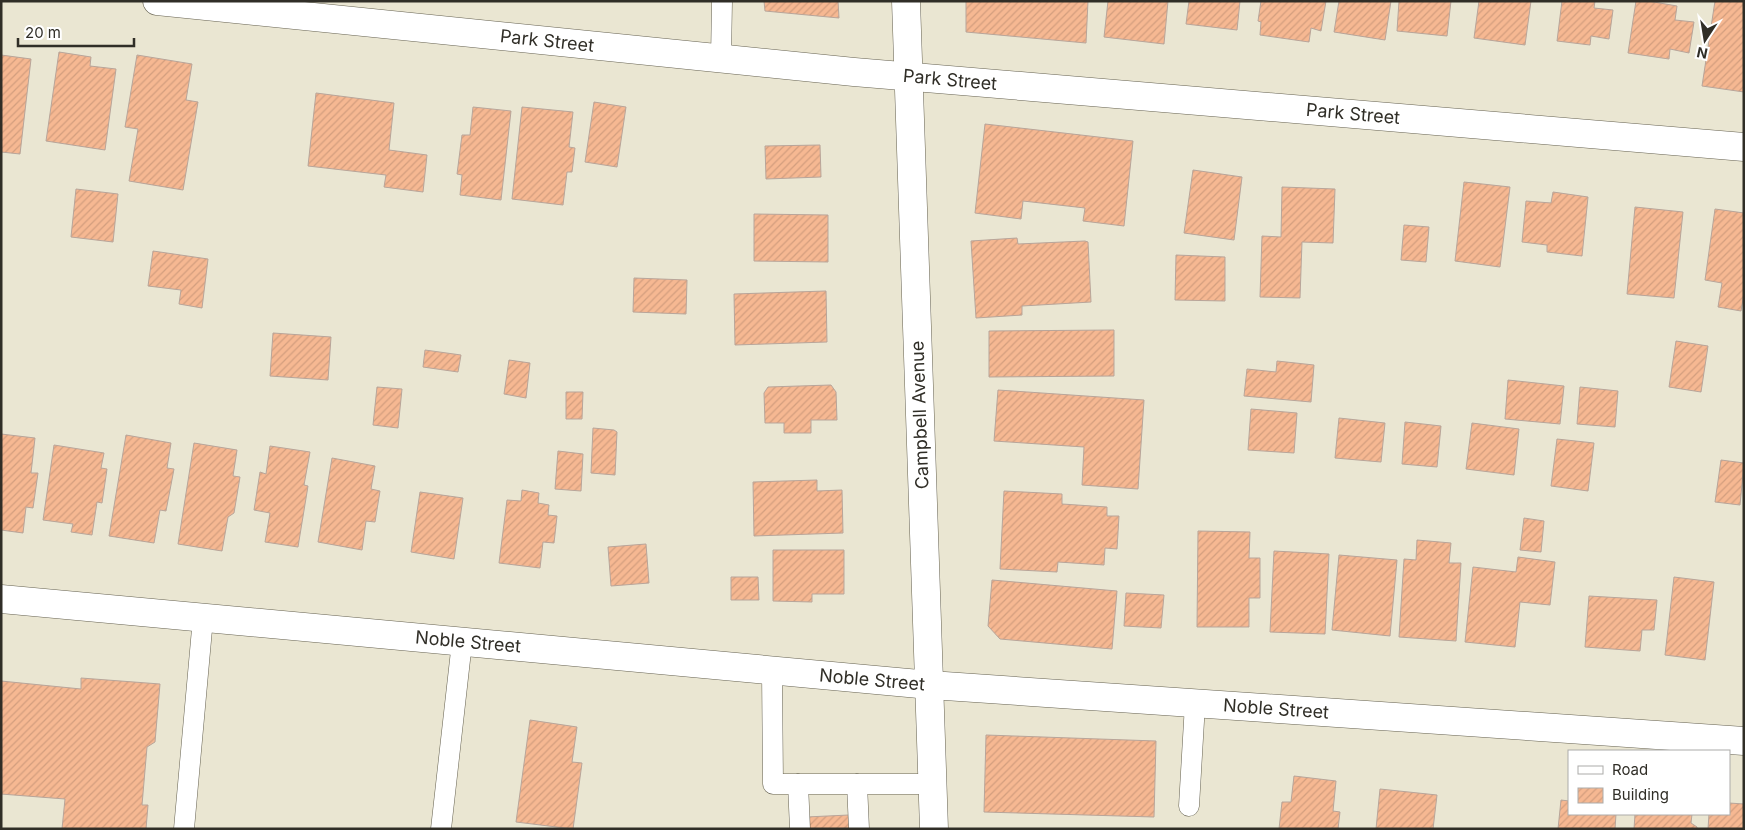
<svg xmlns="http://www.w3.org/2000/svg" width="1745" height="830" viewBox="0 0 1745 830" font-family="Inter,sans-serif">
<defs>
<pattern id="building-hatch" width="6" height="6" patternUnits="userSpaceOnUse" patternTransform="scale(1.25)"><rect width="6" height="6" fill="#f6b892"/><path d="M-1 1l2-2M0 6l6-6M5 7l2-2" fill="none" stroke="#d39e7e"/></pattern>
</defs>
<rect width="100%" height="100%" fill="#eae6d2"/>
<g fill="url(#building-hatch)" stroke="#b8a59a">
<polygon points="764,1 838,1 839,18 765,11"/>
<polygon points="966,1 1088,1 1086,43 966,32"/>
<polygon points="1108,1 1168,1 1164,44 1104,37"/>
<polygon points="1189,1 1240,1 1237,30 1186,24"/>
<polygon points="1261,1 1326,1 1321,31 1311,28 1309,42 1260,35 1261,22 1258,21"/>
<polygon points="1339,1 1391,1 1385,40 1334,32"/>
<polygon points="1399,1 1451,1 1447,36 1397,31"/>
<polygon points="1479,1 1531,1 1525,45 1474,38"/>
<polygon points="1562,1 1595,1 1594,8 1613,10 1609,39 1591,36 1590,45 1557,41"/>
<polygon points="1636,1 1648,1 1677,6 1675,20 1694,22 1689,53 1670,49 1669,59 1628,53"/>
<polygon points="1715,1 1744,1 1744,92 1702,86"/>
<polygon points="59,52 91,57 90,66 116,69 105,150 46,141"/>
<polygon points="1,55 31,59 20,154 1,152"/>
<polygon points="137,55 192,64 186,100 198,102 183,190 129,181 138,129 125,127"/>
<polygon points="316,93 394,103 389,150 427,155 423,192 384,187 386,175 308,166"/>
<polygon points="594,102 626,107 617,167 585,162"/>
<polygon points="473,107 511,111 501,200 460,195 462,175 457,174 462,135 470,135"/>
<polygon points="522,107 573,112 569,147 575,148 572,172 567,172 563,205 512,199"/>
<polygon points="985,124 1133,141 1124,226 1083,221 1085,208 1023,201 1021,219 975,213"/>
<polygon points="820,145 821,177 766,179 765,146"/>
<polygon points="1193,170 1242,177 1234,240 1184,233"/>
<polygon points="1464,182 1510,187 1500,267 1455,261"/>
<polygon points="1282,187 1335,189 1333,243 1302,242 1300,298 1260,297 1262,236 1281,237"/>
<polygon points="76,189 118,194 113,242 71,237"/>
<polygon points="1553,192 1588,197 1582,256 1547,252 1547,245 1522,242 1526,201 1551,203"/>
<polygon points="1635,207 1683,212 1674,298 1627,294"/>
<polygon points="1715,209 1744,213 1744,293 1741,311 1718,307 1722,283 1705,280"/>
<polygon points="754,214 828,215 828,262 754,261"/>
<polygon points="1404,225 1429,227 1426,262 1401,260"/>
<polygon points="1017,238 1018,244 1085,241 1088,242 1091,302 1022,306 1022,315 976,318 971,241"/>
<polygon points="153,251 208,259 202,308 179,304 181,290 148,286"/>
<polygon points="1176,255 1225,257 1225,301 1175,300"/>
<polygon points="634,278 687,280 686,314 633,312"/>
<polygon points="826,291 827,342 735,345 734,294"/>
<polygon points="1114,330 1114,376 989,377 989,331"/>
<polygon points="273,333 331,337 328,380 270,376"/>
<polygon points="1676,341 1708,346 1701,392 1669,387"/>
<polygon points="425,350 461,355 458,372 423,367"/>
<polygon points="509,360 530,363 526,398 504,394"/>
<polygon points="1277,361 1314,365 1311,402 1244,396 1247,369 1276,372"/>
<polygon points="1508,380 1564,386 1560,424 1505,419"/>
<polygon points="831,385 836,392 837,420 811,420 811,433 784,433 784,423 765,423 764,393 768,387"/>
<polygon points="377,387 402,389 398,428 373,425"/>
<polygon points="1580,387 1618,391 1615,427 1577,424"/>
<polygon points="998,390 1144,400 1138,489 1082,485 1084,447 994,441"/>
<polygon points="566,392 583,392 582,419 566,419"/>
<polygon points="1251,409 1297,413 1294,453 1248,450"/>
<polygon points="1339,418 1385,423 1381,462 1335,458"/>
<polygon points="1405,422 1441,426 1437,467 1402,464"/>
<polygon points="1472,423 1519,429 1514,475 1466,469"/>
<polygon points="593,428 614,430 617,432 615,475 591,473"/>
<polygon points="1,434 35,438 31,473 38,473 33,508 26,507 23,533 1,530"/>
<polygon points="126,435 171,443 167,468 174,469 166,511 160,510 154,543 109,536"/>
<polygon points="1557,439 1594,443 1588,491 1551,486"/>
<polygon points="194,443 237,450 233,476 240,477 234,513 228,517 222,551 178,544"/>
<polygon points="54,445 104,453 101,468 107,469 102,503 97,502 92,535 71,532 73,524 43,520"/>
<polygon points="270,446 310,452 304,485 308,486 298,547 265,542 270,513 254,510 260,472 266,474"/>
<polygon points="558,451 583,454 581,491 555,489"/>
<polygon points="332,458 375,466 371,489 380,491 375,522 366,521 362,550 318,542"/>
<polygon points="1721,460 1744,463 1740,505 1715,502"/>
<polygon points="817,480 817,491 842,490 843,533 754,536 753,482"/>
<polygon points="522,490 539,493 538,503 549,505 548,515 557,516 554,543 543,542 540,568 499,563 507,500 521,501"/>
<polygon points="1004,491 1062,494 1062,504 1107,507 1107,516 1119,516 1117,549 1105,548 1104,565 1058,562 1057,572 1000,569"/>
<polygon points="420,492 463,498 454,559 411,552"/>
<polygon points="1524,518 1544,521 1541,552 1520,550"/>
<polygon points="1198,531 1250,532 1249,558 1260,558 1260,598 1249,598 1249,627 1197,627"/>
<polygon points="1417,540 1451,543 1449,563 1461,563 1456,641 1399,637 1404,559 1416,560"/>
<polygon points="646,544 649,583 611,586 608,547"/>
<polygon points="773,550 844,550 844,594 812,594 812,602 773,601"/>
<polygon points="1274,551 1329,554 1325,634 1270,632"/>
<polygon points="1339,555 1397,560 1390,636 1332,630"/>
<polygon points="1518,557 1555,562 1550,605 1520,602 1515,647 1465,642 1473,567 1516,572"/>
<polygon points="731,577 758,577 759,600 731,600"/>
<polygon points="1674,577 1714,582 1705,660 1665,655"/>
<polygon points="992,580 1117,591 1112,649 1000,639 988,626"/>
<polygon points="1126,593 1164,595 1161,628 1124,626"/>
<polygon points="1589,596 1657,600 1654,630 1642,630 1640,651 1585,647"/>
<polygon points="81,678 160,684 155,742 147,747 142,805 148,805 146,829 62,829 65,799 1,794 1,681 81,689"/>
<polygon points="530,720 577,727 572,762 582,763 573,829 516,822"/>
<polygon points="986,735 1156,741 1154,817 984,812"/>
<polygon points="1294,776 1336,781 1333,811 1340,812 1338,829 1279,829 1282,802 1291,802"/>
<polygon points="1380,789 1437,795 1433,829 1376,829"/>
<polygon points="1561,800 1569,801 1569,814 1616,814 1615,829 1558,829"/>
<polygon points="1729,803 1744,804 1744,829 1708,829 1709,814 1729,814"/>
<polygon points="1635,814 1692,814 1691,823 1697,827 1697,829 1634,829"/>
<polygon points="849,815 850,829 807,829 806,817"/>
</g>
<g fill="none" stroke-linecap="round" stroke-linejoin="round">
<g stroke="#666251" stroke-width="21">
<g id="service">
<polyline points="721,58 722,1"/>
<polyline points="772,671 773,784 933,784"/>
<polyline points="798,784 800,829"/>
<polyline points="857,784 859,829"/>
<polyline points="1189,806 1195,704"/>
<polyline points="184,829 203,618"/>
<polyline points="441,829 462,642"/>
</g>
</g>
<g stroke="#666251" stroke-width="29">
<g id="minor">
<polyline points="157,1 854,72 1744,147"/>
<polyline points="1,599 930,685 1744,741"/>
</g>
</g>
<g stroke="#666251" stroke-width="29">
<polyline id="secondary" points="906,1 934,829"/>
</g>
<use href="#service" stroke="#fff" stroke-width="20"/>
<use href="#minor" stroke="#fff" stroke-width="28"/>
<use href="#secondary" stroke="#fff" stroke-width="28"/>
</g>
<g text-anchor="middle" stroke-width="4" stroke-linejoin="round" paint-order="stroke">
<g font-size="18" fill="#302e27" stroke="#fff">
<text transform="translate(547 41) rotate(6)" y="6">Park Street</text>
<text transform="translate(950 80) rotate(5)" y="6">Park Street</text>
<text transform="translate(1353 114) rotate(5)" y="6">Park Street</text>
<text transform="translate(920 415) rotate(-92)" y="6">Campbell Avenue</text>
<text transform="translate(468 642) rotate(5)" y="6">Noble Street</text>
<text transform="translate(872 680) rotate(5)" y="6">Noble Street</text>
<text transform="translate(1276 709) rotate(4)" y="6">Noble Street</text>
</g>
</g>
<rect width="1745" height="830" fill="none" stroke="#302e27" stroke-width="5"/>
<rect x="1568" y="750" width="162" height="65" fill="#ffffff" stroke="#acaba9"/>
<rect x="1578" y="766" width="25" height="8" fill="#ffffff" stroke="#acaba9"/>
<text x="1612" y="775" font-size="15" fill="#302e27">Road</text>
<rect x="1578" y="788" width="25" height="15" fill="url(#building-hatch)" stroke="#acaba9"/>
<text x="1612" y="800" font-size="15" fill="#302e27">Building</text>
<g transform="translate(1705 40) rotate(192)" stroke="#ffffff" stroke-width="4" paint-order="stroke">
<path d="M0-4L9 19L0 12L-9 19Z" fill="#302e27"/>
<text y="-8" font-size="14" font-weight="bold" text-anchor="middle" fill="#302e27">N</text>
</g>
<path d="M18 38v8h116v-8" fill="none" stroke="#302e27" stroke-width="2.5"/>
<text x="25" y="38" font-size="15" fill="#302e27" stroke="#ffffff" stroke-width="4" paint-order="stroke">20 m</text>
</svg>
